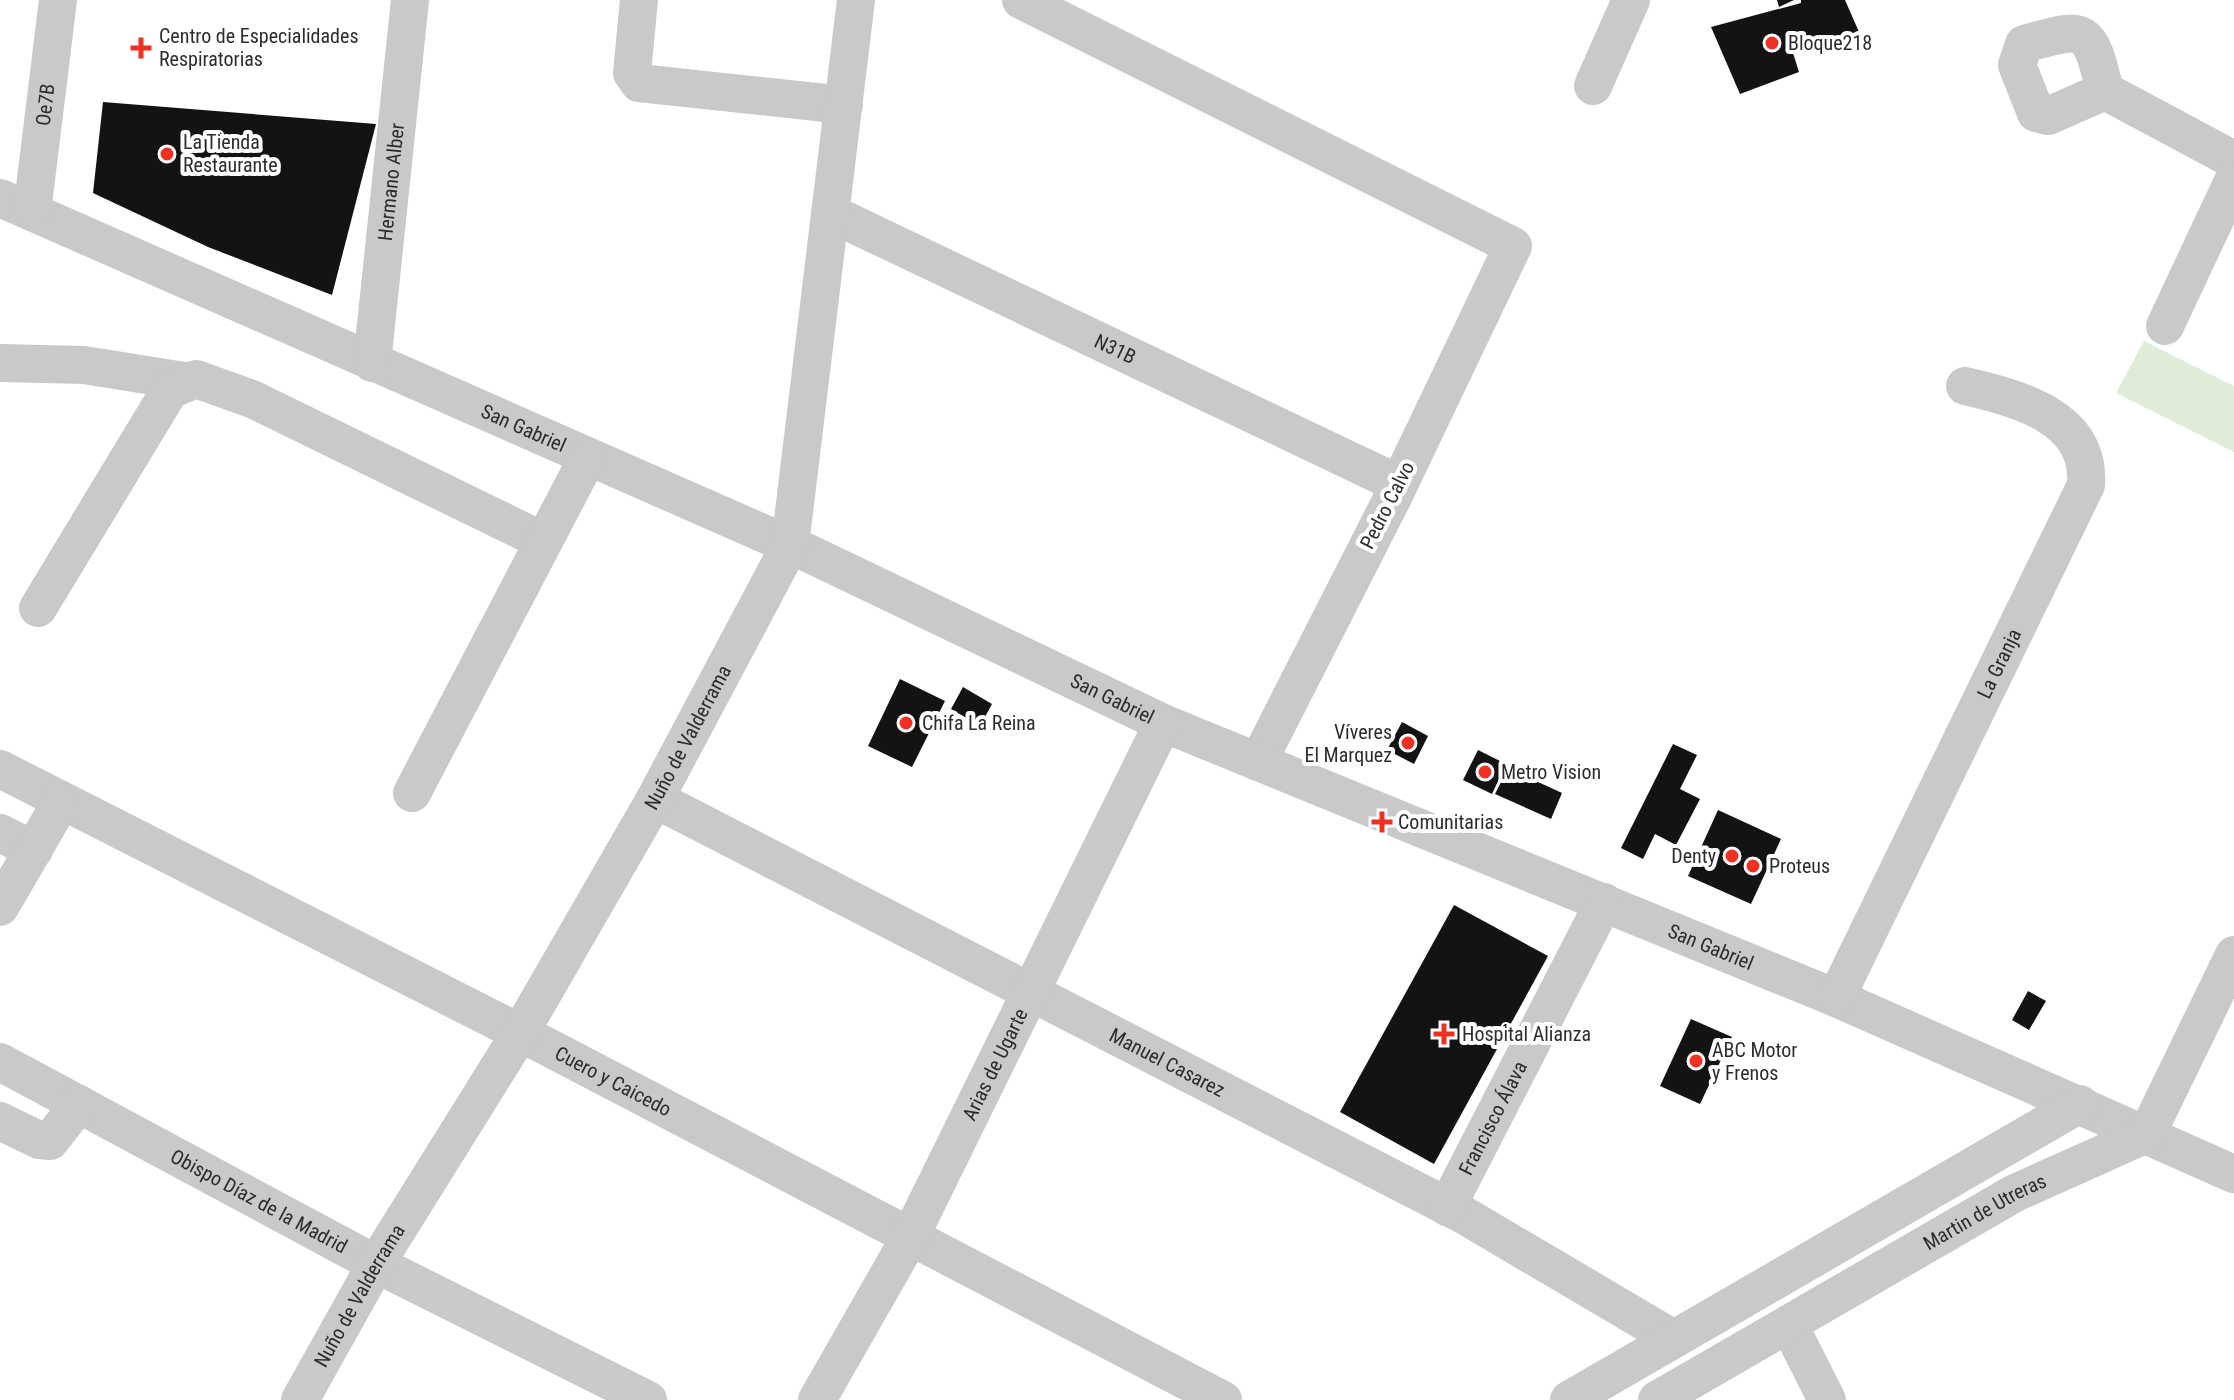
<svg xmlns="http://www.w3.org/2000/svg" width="2234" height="1400" viewBox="0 0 2234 1400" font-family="'Roboto Condensed',sans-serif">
<rect width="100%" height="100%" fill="#fff"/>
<polygon fill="#e0ebd8" points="2144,341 2234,386 2234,452 2116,393"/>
<g fill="#131313">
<polygon points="1777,0 1794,0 1779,7"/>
<polygon points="1801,0 1845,0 1859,32 1793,53 1799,72 1740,94 1711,27 1801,3"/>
<polygon points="103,102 376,124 332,295 208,247 93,193"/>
<polygon points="900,679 945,701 912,767 868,746"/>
<polygon points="963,687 992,704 980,726 951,709"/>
<polygon points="1402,722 1428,736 1414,764 1387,750"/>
<polygon points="1673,744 1697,755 1680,789 1700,799 1676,845 1655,834 1643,859 1621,848"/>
<polygon points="1478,750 1506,764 1492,794 1463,780"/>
<polygon points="1508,768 1562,793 1551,819 1495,794"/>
<polygon points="1718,810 1781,839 1751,904 1688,876"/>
<polygon points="1454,905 1548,956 1434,1164 1340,1112"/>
<polygon points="2028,991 2046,1001 2029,1030 2012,1020"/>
<polygon points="1691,1019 1732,1037 1700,1104 1660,1086"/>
</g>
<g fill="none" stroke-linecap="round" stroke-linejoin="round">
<g stroke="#c9c9c9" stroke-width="38">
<polyline points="639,0 632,73 639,83 844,105"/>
<polyline points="1021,0 1513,246 1393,497 1258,762"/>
<polyline points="1593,86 1631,0"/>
<path d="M2105 91 2048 116 2036 113 2017 65 2024 44C2086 27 2089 24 2105 91L2234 160"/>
<path id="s1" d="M0 198 808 553 1163 723 1836 998 2234 1174"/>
<path id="s2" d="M32 212 58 0"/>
<path id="s3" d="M830 213 1399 484"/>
<polyline points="2165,326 2234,179"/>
<polyline points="0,363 84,365 184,381"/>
<path id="s4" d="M372 363 410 0"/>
<polyline points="38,608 170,390 196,379 252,399 543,541"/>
<path id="s5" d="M0 769 544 1045 1223 1400"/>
<polyline points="412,793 588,457"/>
<path id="s6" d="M655 799 1462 1214 1674 1339"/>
<polyline points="0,833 34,850"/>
<polyline points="0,907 61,802"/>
<path id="s7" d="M1836 998 2086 485C2091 416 2016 398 1965 386"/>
<path id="s8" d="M0 1062 376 1264 648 1400"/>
<polyline points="0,1121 39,1140 50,1141 79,1104"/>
<path id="s9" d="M1447 1207 1604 902"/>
<polyline points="1789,1325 1827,1400"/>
<path id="s10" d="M300 1400 376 1264 520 1033 655 799 790 545 856 0"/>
<path id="s11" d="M817 1400 909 1239 1163 723"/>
<polyline points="1569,1400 2080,1104"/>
<path id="s12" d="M1657 1400 2015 1193 2147 1134 2234 955"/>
</g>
</g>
<g fill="#ef3123" stroke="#fff" stroke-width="3">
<circle cx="1772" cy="43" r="8"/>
<path d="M137 36h8v8h8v8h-8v8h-8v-8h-8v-8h8z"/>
<circle cx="167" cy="154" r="8"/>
<circle cx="906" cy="723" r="8"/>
<circle cx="1408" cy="743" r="8"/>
<circle cx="1485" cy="772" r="8"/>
<path d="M1378 810h8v8h8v8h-8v8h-8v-8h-8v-8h8z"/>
<circle cx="1732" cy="856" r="8"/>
<circle cx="1753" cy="866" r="8"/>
<path d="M1440 1022h8v8h8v8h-8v8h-8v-8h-8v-8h8z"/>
<circle cx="1696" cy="1061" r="8"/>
</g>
<g text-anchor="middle" stroke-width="8" stroke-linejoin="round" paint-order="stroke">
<g font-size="20" fill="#2c2c2c" stroke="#fff" text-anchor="start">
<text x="159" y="43">Centro de Especialidades<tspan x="159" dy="23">Respiratorias</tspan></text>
<text x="1788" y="50">Bloque218</text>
<text x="183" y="149">La Tienda<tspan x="183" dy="23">Restaurante</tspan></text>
<text x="922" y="730">Chifa La Reina</text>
<text x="1392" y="739" text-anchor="end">Víveres<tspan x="1392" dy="23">El Marquez</tspan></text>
<text x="1501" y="779">Metro Vision</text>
<text x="1398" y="829">Comunitarias</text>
<text x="1716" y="863" text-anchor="end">Denty</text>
<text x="1769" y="873">Proteus</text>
<text x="1462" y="1041">Hospital Alianza</text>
<text x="1712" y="1057">ABC Motor<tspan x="1712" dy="23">y Frenos</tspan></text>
</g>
<g font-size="20" fill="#2c2c2c" stroke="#fff">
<text dy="7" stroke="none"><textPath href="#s2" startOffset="108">Oe7B</textPath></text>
<text dy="7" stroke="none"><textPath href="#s4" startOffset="182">Hermano Alber</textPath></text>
<text dy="7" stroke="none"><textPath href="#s3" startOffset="316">N31B</textPath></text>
<text dy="7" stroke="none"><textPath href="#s1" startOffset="572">San Gabriel</textPath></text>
<text transform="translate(1387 505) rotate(-63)" y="7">Pedro Calvo</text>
<text dy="7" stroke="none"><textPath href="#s7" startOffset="372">La Granja</textPath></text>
<text dy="7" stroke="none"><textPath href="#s1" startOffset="1220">San Gabriel</textPath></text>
<text dy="7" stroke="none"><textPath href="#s10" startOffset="768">Nuño de Valderrama</textPath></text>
<text dy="7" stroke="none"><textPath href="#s1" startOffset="1868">San Gabriel</textPath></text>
<text dy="7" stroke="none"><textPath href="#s6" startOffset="576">Manuel Casarez</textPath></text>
<text dy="7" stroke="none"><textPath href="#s11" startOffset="380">Arias de Ugarte</textPath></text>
<text dy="7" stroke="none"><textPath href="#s5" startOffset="688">Cuero y Caicedo</textPath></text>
<text dy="7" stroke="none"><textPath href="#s9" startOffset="100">Francisco Álava</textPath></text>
<text dy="7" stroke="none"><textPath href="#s8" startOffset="294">Obispo Díaz de la Madrid</textPath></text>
<text dy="7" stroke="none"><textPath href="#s12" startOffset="378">Martin de Utreras</textPath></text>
<text dy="7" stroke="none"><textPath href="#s10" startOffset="120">Nuño de Valderrama</textPath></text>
</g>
</g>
</svg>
